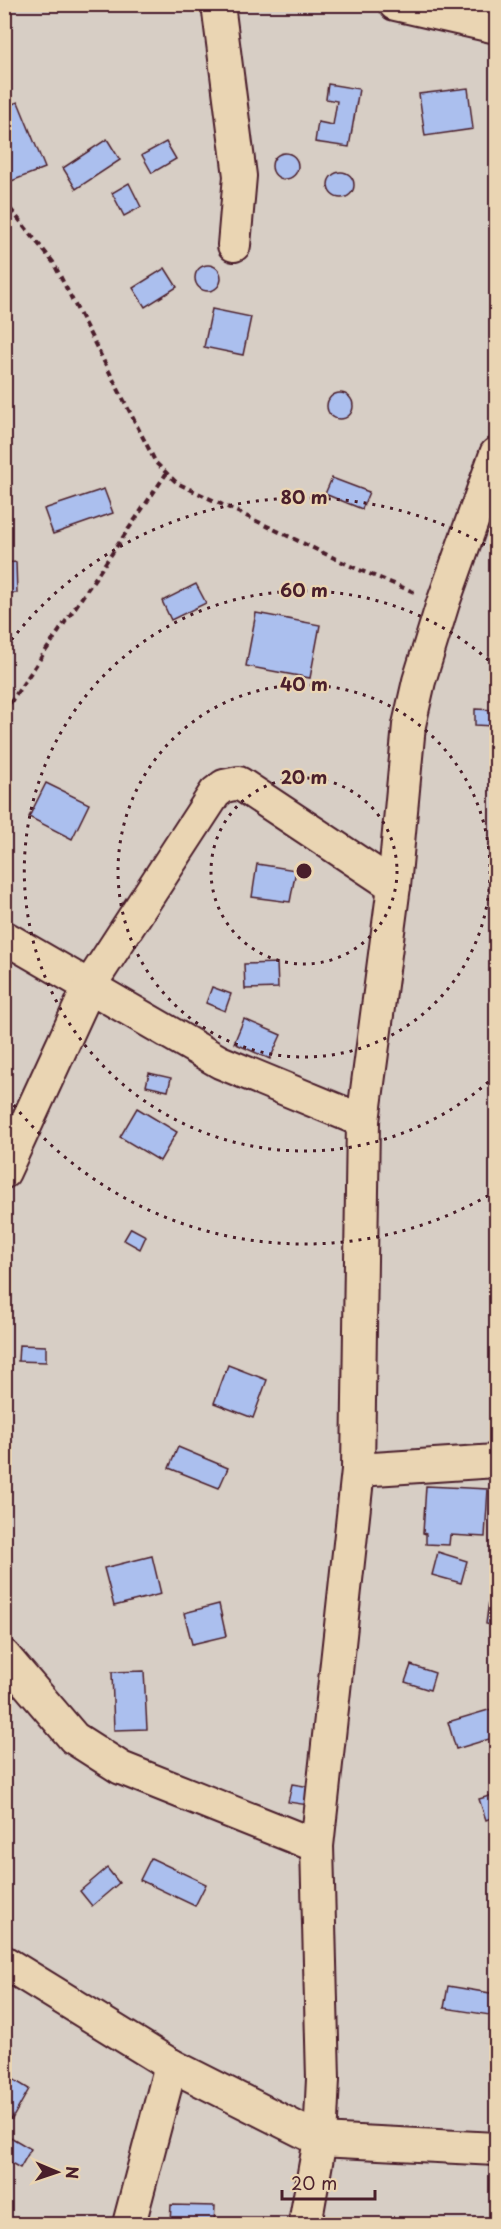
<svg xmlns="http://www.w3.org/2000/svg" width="501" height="2229" viewBox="0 0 501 2229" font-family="'Playpen Sans',sans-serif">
<rect width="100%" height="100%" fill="#d7cec5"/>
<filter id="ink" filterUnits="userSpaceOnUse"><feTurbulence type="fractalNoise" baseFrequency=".0167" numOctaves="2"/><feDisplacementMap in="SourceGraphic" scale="12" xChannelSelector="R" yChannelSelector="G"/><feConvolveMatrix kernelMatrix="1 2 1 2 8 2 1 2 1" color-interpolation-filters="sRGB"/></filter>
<g filter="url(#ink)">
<g fill="#abbfee" stroke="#4a1f2b" stroke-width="1.5">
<polygon points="328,84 359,89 349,147 315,142 318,122 333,125 337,101 326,99"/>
<polygon points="468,88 473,129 425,136 419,94"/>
<polygon points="18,102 45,168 4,184 4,107"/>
<polygon points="107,139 120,160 76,189 63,168"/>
<polygon points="166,142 176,159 152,173 142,155"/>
<circle cx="285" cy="166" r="13"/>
<circle cx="341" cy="185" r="13"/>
<polygon points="129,183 141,207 124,216 112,193"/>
<circle cx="208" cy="278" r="13"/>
<polygon points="165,268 177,287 145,307 133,288"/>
<polygon points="212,309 251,317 243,355 204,347"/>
<circle cx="340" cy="406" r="13"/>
<polygon points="332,478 369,492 362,509 325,494"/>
<polygon points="104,489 113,513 53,534 44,509"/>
<polygon points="16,562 17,593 4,593 4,563"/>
<polygon points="196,584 206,603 171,620 162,601"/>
<polygon points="256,613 320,625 310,678 246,666"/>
<polygon points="475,709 495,710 494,726 475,725"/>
<polygon points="46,783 89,804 72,839 29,817"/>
<polygon points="257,864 296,870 290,902 252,897"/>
<polygon points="277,963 278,988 245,989 244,964"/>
<polygon points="212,987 231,994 225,1011 206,1003"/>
<polygon points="244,1019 281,1035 270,1059 234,1043"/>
<polygon points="149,1073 171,1078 168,1091 146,1086"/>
<polygon points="137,1108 177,1132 160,1161 120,1137"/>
<polygon points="131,1228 146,1236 140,1249 124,1240"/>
<polygon points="19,1345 46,1346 46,1362 18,1361"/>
<polygon points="228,1365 267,1380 253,1418 214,1403"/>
<polygon points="178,1447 228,1468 219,1488 169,1468"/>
<polygon points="426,1486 488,1489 485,1537 450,1535 449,1545 426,1544 426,1534 423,1533"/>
<polygon points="438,1552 467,1561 461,1583 432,1575"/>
<polygon points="152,1556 161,1594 114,1606 104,1568"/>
<polygon points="491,1584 496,1585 496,1626 486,1624"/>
<polygon points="219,1604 226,1636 192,1644 184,1613"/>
<polygon points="411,1665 435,1673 430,1690 405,1682"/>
<polygon points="144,1671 147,1729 114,1730 112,1672"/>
<polygon points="495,1708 496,1737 456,1749 448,1722"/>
<polygon points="292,1784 311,1787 308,1805 288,1802"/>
<polygon points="496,1794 496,1816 486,1820 479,1799"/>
<polygon points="151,1858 206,1884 195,1906 140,1880"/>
<polygon points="107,1868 119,1883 92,1906 80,1891"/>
<polygon points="448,1986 496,1994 496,2016 444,2008"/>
<polygon points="11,2078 29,2089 12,2119 4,2115 4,2089"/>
<polygon points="7,2135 31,2149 20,2168 4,2159 4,2139"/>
<polygon points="171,2205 215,2206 214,2224 170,2224"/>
</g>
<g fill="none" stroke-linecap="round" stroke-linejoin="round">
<g stroke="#4a1f2b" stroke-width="36">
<g id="minor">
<polyline points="218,4 240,176 234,245"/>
<polyline points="395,4 496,27"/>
<polyline points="4,937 220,1062 363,1121"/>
<polyline points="4,1172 90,985 215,793 224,786 239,783 394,886"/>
<polyline points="358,1470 496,1461"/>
<polyline points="4,1656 74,1738 121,1768 317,1846"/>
<polyline points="4,1962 171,2065 320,2140 496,2149"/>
<polyline points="129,2224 171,2065"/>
<polyline points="305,2224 320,2140 323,2079 317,1846 358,1470 363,1121 394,886 409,725 419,681 443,603 496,454"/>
</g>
</g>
<g stroke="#4a1f2b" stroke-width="4" stroke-dasharray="6 4.5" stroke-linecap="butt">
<polyline points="4,201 53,262 156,463 177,483 357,569 414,592"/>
<polyline points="4,712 166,474"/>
</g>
<use href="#minor" stroke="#ead5b3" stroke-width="32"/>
</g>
</g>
<g fill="none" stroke="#4a1f2b" stroke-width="3" stroke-dasharray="3 6">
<circle cx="304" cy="871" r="93"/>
<circle cx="304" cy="871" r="186"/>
<path d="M495 1076A280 280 0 1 1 495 666"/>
<path d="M496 1191A373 373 0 0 1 6 1095M6 647A373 373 0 0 1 496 551"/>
</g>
<circle cx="304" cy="871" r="9" fill="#4a1f2b" stroke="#ead5b3" stroke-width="3"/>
<g font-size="18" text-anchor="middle" font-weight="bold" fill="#4a1f2b" stroke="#ead5b3" stroke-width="4.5" stroke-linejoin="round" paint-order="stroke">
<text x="304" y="504">80 m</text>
<text x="304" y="597">60 m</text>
<text x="304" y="691">40 m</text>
<text x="304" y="784">20 m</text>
</g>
<rect width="501" height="2229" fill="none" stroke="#ead5b3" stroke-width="24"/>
<rect x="12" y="12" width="477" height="2205" fill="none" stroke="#4a1f2b" stroke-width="2" filter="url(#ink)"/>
<g transform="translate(57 2172) rotate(92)" stroke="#ead5b3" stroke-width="4.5" paint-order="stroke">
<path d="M0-4.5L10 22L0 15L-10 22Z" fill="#4a1f2b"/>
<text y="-9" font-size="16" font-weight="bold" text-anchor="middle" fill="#4a1f2b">N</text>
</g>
<path d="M282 2190v9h93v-9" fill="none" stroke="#4a1f2b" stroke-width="3"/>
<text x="291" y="2190" font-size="18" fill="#4a1f2b" stroke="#ead5b3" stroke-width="4.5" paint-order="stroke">20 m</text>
</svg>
